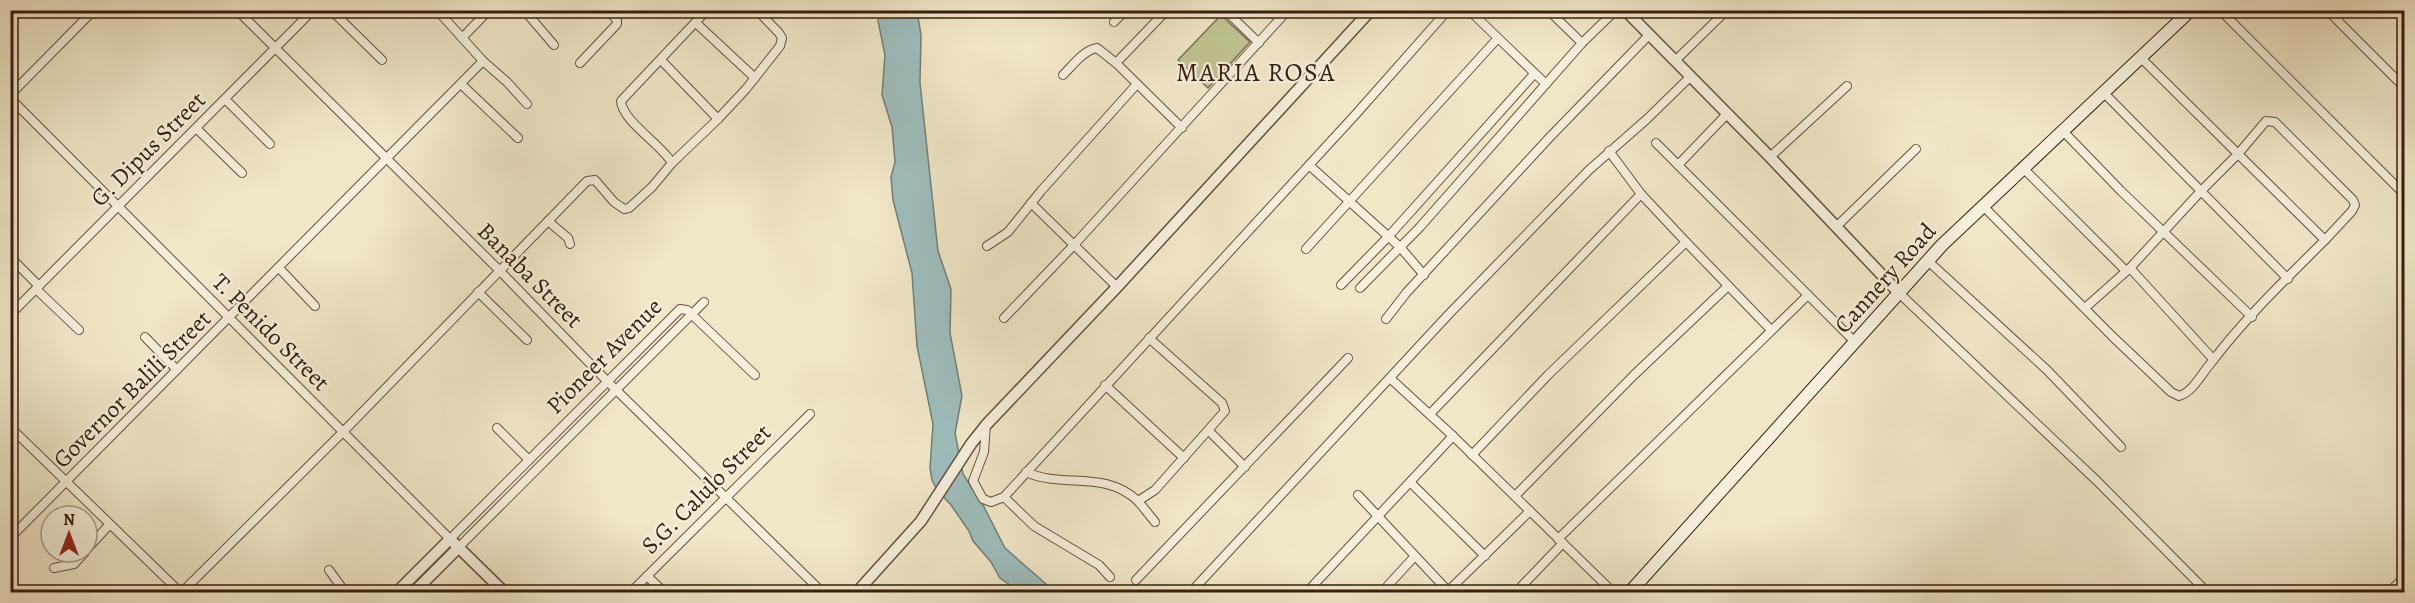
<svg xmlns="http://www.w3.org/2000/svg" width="2415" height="603" viewBox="0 0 2415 603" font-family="Alegreya,serif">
<rect width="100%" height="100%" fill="#f0e7c9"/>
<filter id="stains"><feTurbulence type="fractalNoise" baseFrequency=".00333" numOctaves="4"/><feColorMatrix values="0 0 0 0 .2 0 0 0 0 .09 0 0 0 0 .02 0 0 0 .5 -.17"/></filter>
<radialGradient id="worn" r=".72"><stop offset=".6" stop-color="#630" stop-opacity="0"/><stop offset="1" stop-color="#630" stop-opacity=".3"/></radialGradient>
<polygon fill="#c0c492" stroke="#7c7150" stroke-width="1.5" points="1221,15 1250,42 1208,88 1178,60"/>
<polygon fill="#9ebebf" stroke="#757e78" stroke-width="1.5" points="879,11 917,11 921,35 920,83 938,251 951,289 950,333 962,396 955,433 963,474 983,505 1005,548 1055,592 1020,592 1000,578 991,562 973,541 969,531 951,505 937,490 932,480 930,468 933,424 917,346 912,273 893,200 891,177 895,162 892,127 882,95 885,55 878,21"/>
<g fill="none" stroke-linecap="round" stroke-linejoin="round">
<g stroke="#65503c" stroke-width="10">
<g id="minor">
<polyline points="237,10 500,271 607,381 822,592"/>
<polyline points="331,10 382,60"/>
<polyline points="437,10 483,61 507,82 527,104"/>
<polyline points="524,10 554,45"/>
<polyline points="1225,10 1259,43"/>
<polyline points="1548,10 1582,43"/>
<polyline points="2220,10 2404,194"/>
<polyline points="2327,10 2404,87"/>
<polyline points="1114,22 1126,10"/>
<polyline points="696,23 755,78"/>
<polyline points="462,38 489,10"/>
<polyline points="1498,38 1546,84"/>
<polyline points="661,60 718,119"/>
<polyline points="1676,60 1727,10"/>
<polyline points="580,63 617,24 617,20 608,10"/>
<polyline points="1116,63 1167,10"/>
<path d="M1063 75C1073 65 1084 50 1097 48L1116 63 1182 128"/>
<polyline points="461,84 518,138"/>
<polyline points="2104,93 2288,279"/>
<polyline points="10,95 94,10"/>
<polyline points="10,98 450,539 680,309 687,310 755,375"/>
<polyline points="226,100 270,144"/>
<polyline points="197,129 242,173"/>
<polyline points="2063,131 2121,191 2252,317"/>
<polyline points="1656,143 1855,342"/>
<polyline points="1770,157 1847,86"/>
<path d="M672 163C662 145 622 121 621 101L707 10"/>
<polyline points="1309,165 1400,247 1424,275"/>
<polyline points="1678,165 1728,113"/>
<polyline points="2023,168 2125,270"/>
<polyline points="1031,203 1117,287"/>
<path d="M1983 206 2113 337 2171 392 2179 396C2193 392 2202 373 2211 363 2244 319 2286 279 2325 240L2141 58"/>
<polyline points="548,221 568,238 570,244"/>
<polyline points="1837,226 1916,149"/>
<polyline points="1686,242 1771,330"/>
<polyline points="987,246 1008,232 1041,191 1137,84"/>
<polyline points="1306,249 1498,38 1469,10"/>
<polyline points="10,257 39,286"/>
<polyline points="1928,261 2047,370 2121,447"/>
<polyline points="279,268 315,306"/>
<polyline points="2130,268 2213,359"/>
<polyline points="1341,285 1388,237 1534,74"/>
<polyline points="1360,288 1420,227 1582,43 1616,10"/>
<polyline points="36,289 79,330"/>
<polyline points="478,292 527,340"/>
<polyline points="1899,293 2098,482 2207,592"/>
<polyline points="2085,308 2130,268 2201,191 2238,154 2266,121 2275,122 2353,200 2355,205 2352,211 2325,240"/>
<polyline points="10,315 313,10"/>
<polyline points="1004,318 1073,246 1288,10"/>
<polyline points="1386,319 1407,292 1549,138 1650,34"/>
<polyline points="145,337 177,370"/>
<polyline points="1391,379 1453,436 1613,592"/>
<polyline points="1105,385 1184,458"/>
<polyline points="1430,414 1641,194"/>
<polyline points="986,425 984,452 973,481 983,499 991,502 1004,497 1356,114 1448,10"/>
<polyline points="10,427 180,592"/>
<polyline points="497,428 529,460"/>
<polyline points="1209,431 1245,467"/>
<polyline points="1472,455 1548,375 1686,242 1641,194 1609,151"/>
<path d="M1026 472C1063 489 1104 469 1138 501L1155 490 1225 411 1222 403 1149 338"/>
<polyline points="1410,482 1485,556"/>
<polyline points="1358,495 1449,592"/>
<polyline points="1515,496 1634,375 1728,286"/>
<polyline points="1004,497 1034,526 1099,565 1110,577"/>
<polyline points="1138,501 1155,522"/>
<polyline points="10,538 483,61"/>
<polyline points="1558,539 1808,295"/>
<polyline points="458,548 704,302"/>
<polyline points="87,549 109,525"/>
<polyline points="54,568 74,564 85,552"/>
<polyline points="329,570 345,592"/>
<polyline points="647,576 664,592"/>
<polyline points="1136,580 1348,358"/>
<polyline points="182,592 342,433 587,181 595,180 614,202 624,209 629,208 652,187 672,163 718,119 746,89 780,46 782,38 779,33 757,10"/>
<polyline points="631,592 810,414"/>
<polyline points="1191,592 1449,314 1589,170 1647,119 1691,76"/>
<polyline points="1307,592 1453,436"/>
<polyline points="1382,592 1414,557"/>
<polyline points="1447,592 1530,511"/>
<polyline points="1516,592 1563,543"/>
<polyline points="2389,592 2404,578"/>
</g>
</g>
<g stroke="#65503c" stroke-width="13">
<g id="tertiary">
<polyline points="1625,10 1770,157 1899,293"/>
<polyline points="397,592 450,539 504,592"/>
<polyline points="414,592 458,548"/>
<polyline points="857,592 921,521 971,444 986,425 1117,287 1371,10"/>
</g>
</g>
<g stroke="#371e0d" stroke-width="14">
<polyline id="secondary" points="1630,592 1942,245 2191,10"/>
</g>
<use href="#minor" stroke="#f5efdc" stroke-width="8"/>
<use href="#tertiary" stroke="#f5efdc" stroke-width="10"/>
<use href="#secondary" stroke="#f5efdc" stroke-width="12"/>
</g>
<g text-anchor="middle" stroke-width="4.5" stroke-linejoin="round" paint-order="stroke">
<g font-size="24" fill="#371e0d" stroke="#f5efdc">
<text transform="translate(148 149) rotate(-45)" y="8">G. Dipus Street</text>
<text transform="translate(530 275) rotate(45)" y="8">Banaba Street</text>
<text transform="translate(1885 278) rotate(-48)" y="8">Cannery Road</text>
<text transform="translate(271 332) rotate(45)" y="8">T. Penido Street</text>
<text transform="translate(604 356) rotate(-45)" y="8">Pioneer Avenue</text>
<text transform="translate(132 389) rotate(-45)" y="8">Governor Balili Street</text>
<text transform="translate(706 489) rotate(-45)" y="8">S.G. Calulo Street</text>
</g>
<g font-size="26" letter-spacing="1.5" fill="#371e0d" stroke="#f5efdc">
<text x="1256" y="81">MARIA ROSA</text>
</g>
</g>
<rect width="2415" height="603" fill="none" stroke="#f0e7c9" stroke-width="36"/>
<rect x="12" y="12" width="2391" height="579" fill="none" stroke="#371e0d" stroke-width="3"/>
<rect x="18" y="18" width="2379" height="567" fill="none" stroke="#371e0d" stroke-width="1.5"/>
<g transform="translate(69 534)"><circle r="28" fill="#f5efdc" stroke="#a99b89" stroke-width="1.5"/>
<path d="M0-4.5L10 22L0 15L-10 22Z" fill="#8f2418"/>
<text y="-9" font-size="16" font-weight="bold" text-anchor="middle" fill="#371e0d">N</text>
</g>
<rect width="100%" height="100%" filter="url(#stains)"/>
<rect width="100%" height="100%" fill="url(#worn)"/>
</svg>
